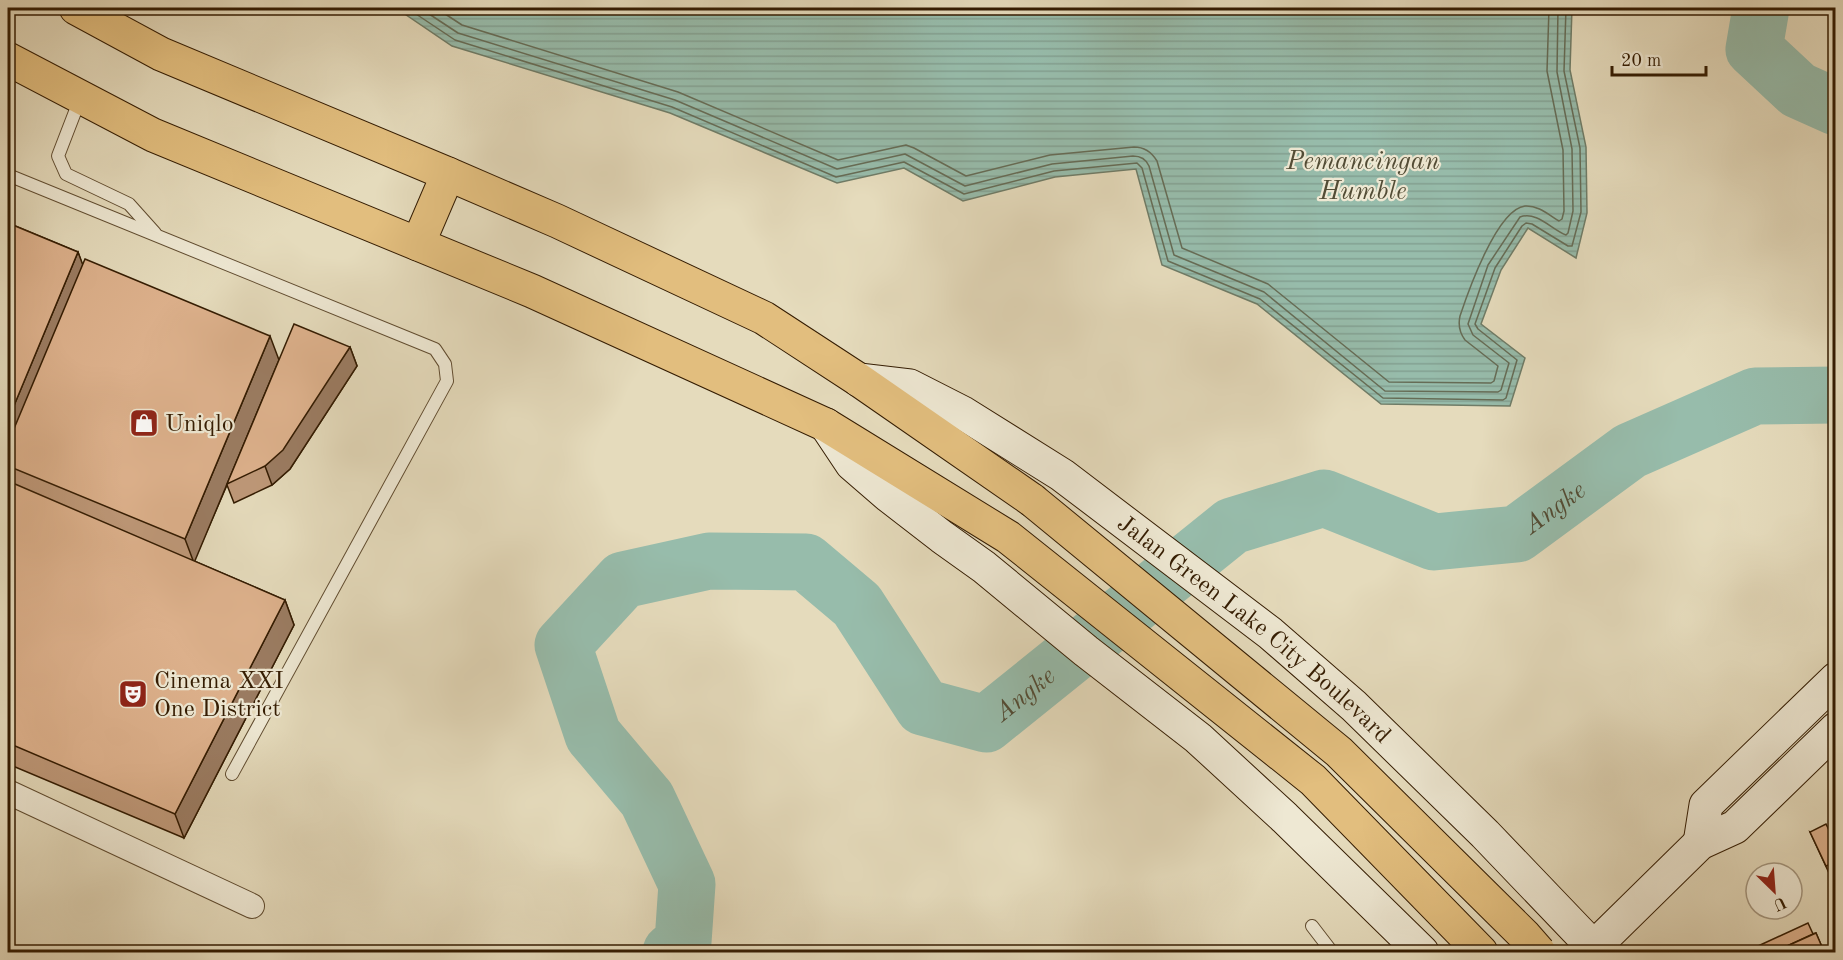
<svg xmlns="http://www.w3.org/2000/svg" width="1843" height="960" viewBox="0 0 1843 960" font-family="'Old Standard TT',serif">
<defs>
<pattern id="water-rules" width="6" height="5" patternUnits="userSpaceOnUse" patternTransform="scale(1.5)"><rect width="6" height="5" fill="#97bcab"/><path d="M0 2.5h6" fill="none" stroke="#83a192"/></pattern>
</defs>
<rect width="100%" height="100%" fill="#e5dbbc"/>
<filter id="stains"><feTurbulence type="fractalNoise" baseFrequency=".00333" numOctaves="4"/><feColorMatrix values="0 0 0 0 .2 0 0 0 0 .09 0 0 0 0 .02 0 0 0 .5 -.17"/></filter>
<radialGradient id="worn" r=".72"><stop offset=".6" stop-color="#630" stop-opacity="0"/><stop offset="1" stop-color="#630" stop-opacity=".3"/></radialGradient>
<polygon fill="url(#water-rules)" stroke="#6f7c67" stroke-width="1.5" points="396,8 1572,8 1570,70 1586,147 1587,213 1576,258 1528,228 1501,270 1481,324 1525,358 1510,406 1381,404 1257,304 1162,265 1136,169 1055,177 963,201 904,168 837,183 670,113 452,46"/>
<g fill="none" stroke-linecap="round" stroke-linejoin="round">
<g stroke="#666c56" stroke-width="1.5">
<polyline points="407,8 455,40 672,107 836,177 904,162 964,194 1054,171 1137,163 1142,168 1168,261 1260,299 1383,398 1503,400 1506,398 1517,360 1478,329 1475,324 1495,268 1522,226 1526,223 1532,224 1568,246 1572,246 1581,212 1580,148 1564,71 1566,8"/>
<path d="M420 8 458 33 675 100 837 169 905 154 965 186 1052 164 1133 156C1141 156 1146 159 1149 166L1174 255 1264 292 1385 391 1498 392 1501 390 1509 363 1473 335 1468 324 1488 265 1520 217C1537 211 1551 229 1566 235L1568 233 1573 211 1572 149 1557 72 1558 8"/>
<path d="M436 8 462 25 678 92 838 160 906 145 914 148 966 176 1050 155 1134 147C1144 147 1151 151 1157 161L1182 248 1268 284 1389 382 1491 383 1494 381 1498 366 1465 340C1459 332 1458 325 1460 316 1468 292 1497 209 1525 206 1538 205 1549 215 1559 221L1562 219 1564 211 1563 150 1547 71 1549 8"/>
</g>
<g stroke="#97bcab" stroke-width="57">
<polyline points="1761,8 1754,49 1798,90 1836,107"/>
<path id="s1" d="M671 952 683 942 687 884 647 799 593 735 563 645 623 580 709 561 806 562 857 605 923 707 986 724 1232 526 1324 498 1434 542 1517 534 1630 451 1755 396 1836 395"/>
</g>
<g stroke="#604c30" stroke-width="14">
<g id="lane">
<polyline points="80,99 58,156 66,174 129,204 155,233"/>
<polyline points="8,175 435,349 445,364 447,381 232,774"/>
<polyline points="1312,926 1332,952"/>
</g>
</g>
<g stroke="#604c30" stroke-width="26">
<polyline id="street" points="8,792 252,906"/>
</g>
<g stroke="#341c02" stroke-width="35">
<g id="secondary">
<path id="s2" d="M859 380 910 386 963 413 1062 475 1270 633 1354 706 1485 834 1598 952"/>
<polyline points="826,425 852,464 889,496 942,537 984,567 1086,651 1198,738 1285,818 1422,952"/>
<polyline points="1700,843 1706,805 1836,679"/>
<polyline points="1589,952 1700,843 1735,827 1836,729"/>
</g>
</g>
<g stroke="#341c02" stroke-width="35">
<g id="primary">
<polyline points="76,8 161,54 448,174 557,221 764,318 859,380 1032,500"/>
<polyline points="8,59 153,135 532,291 826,425 1008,537 1313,780 1481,952"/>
<polyline points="418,244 448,174"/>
</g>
</g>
<use href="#lane" stroke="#eee8d3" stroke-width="12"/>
<use href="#street" stroke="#eee8d3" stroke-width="24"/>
<use href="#secondary" stroke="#eee8d3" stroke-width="33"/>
<use href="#primary" stroke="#e2be7e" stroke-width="33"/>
<g stroke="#341c02" stroke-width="35" stroke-linecap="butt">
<polyline id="primary-bridge" points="1032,500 1339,752 1525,936 1539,952"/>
</g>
<use href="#primary-bridge" stroke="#e2be7e" stroke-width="33"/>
</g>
<g fill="#be9878" stroke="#341c02" stroke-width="1.5">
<polygon points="8,223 78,252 82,264 279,360 350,347 357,366 290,469 272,485 234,503 227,485 194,561 285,600 294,625 184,838 8,764"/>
<polygon points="1810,832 1836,845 1836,870 1829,873"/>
<polygon points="1816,933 1823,949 1827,952 1745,952"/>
</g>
<g fill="#9b7c62" stroke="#341c02" stroke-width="1.5">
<polygon points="78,252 87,276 8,465 8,420"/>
<polygon points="270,336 279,360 194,563 185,539"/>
<polygon points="350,347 357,366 290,469 272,485 265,466"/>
<polygon points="285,600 294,625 184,838 175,814"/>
</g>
<g fill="#ddb18c" stroke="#341c02" stroke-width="1.5">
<polygon points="8,223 78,252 8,420"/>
<polygon points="85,259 270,336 185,539 8,466 8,443"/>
<polygon points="294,324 350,347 283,450 265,466 227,484"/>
<polygon points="8,481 285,600 175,814 8,743"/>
<polygon points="1836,819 1836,833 1830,822"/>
<polygon points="1826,824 1836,845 1836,862 1826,866 1810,832"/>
<polygon points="1808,923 1813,934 1774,952 1745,952"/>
<polygon points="1816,933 1822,947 1810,952 1774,952"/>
<polygon points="1825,948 1827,952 1816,952"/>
</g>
<defs>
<g id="shop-square" transform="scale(1.5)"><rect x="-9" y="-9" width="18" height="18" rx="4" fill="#8f2418" stroke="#eee8d3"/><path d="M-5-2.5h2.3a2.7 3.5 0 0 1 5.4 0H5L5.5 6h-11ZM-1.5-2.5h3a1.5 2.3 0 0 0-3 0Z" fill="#fff"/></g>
<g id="theatre-square" transform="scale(1.5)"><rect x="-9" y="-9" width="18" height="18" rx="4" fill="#8f2418" stroke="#eee8d3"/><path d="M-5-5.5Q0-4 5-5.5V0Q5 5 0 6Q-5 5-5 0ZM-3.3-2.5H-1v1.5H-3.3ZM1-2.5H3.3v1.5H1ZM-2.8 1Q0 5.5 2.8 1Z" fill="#fff"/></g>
</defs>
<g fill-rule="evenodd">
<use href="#shop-square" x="144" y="423"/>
<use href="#theatre-square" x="133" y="694"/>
</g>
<g text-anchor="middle" stroke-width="4.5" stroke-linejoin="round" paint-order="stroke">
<g font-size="24" fill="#341c02" stroke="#eee8d3" text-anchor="start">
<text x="165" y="431">Uniqlo</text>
<text x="154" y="688">Cinema XXI<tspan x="154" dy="28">One District</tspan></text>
</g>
<g font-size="24" fill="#341c02" stroke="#eee8d3">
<text dy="8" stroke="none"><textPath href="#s2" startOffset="474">Jalan Green Lake City Boulevard</textPath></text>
</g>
<g font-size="26" font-style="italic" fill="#524c35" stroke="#eee8d3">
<text x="1363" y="169">Pemancingan<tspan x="1363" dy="30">Humble</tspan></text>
<text dy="9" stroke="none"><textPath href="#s1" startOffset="1533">Angke</textPath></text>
<text dy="9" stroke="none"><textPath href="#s1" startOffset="922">Angke</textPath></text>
</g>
</g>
<rect width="1843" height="960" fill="none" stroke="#e5dbbc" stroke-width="30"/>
<rect x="9" y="9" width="1825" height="942" fill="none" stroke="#341c02" stroke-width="3"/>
<rect x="15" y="15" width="1813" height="930" fill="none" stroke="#341c02" stroke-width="1.5"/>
<g transform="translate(1774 891) rotate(155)"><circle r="28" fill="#eee8d3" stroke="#a4967f" stroke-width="1.5"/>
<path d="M0-4.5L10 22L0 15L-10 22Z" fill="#8f2418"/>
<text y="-9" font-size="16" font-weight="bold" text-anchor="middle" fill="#341c02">U</text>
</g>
<path d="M1612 66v9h94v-9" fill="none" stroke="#341c02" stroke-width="3"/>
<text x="1621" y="66" font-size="18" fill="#341c02" stroke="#eee8d3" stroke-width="4.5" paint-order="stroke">20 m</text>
<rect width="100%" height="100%" filter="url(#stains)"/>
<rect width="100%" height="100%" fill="url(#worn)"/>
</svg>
